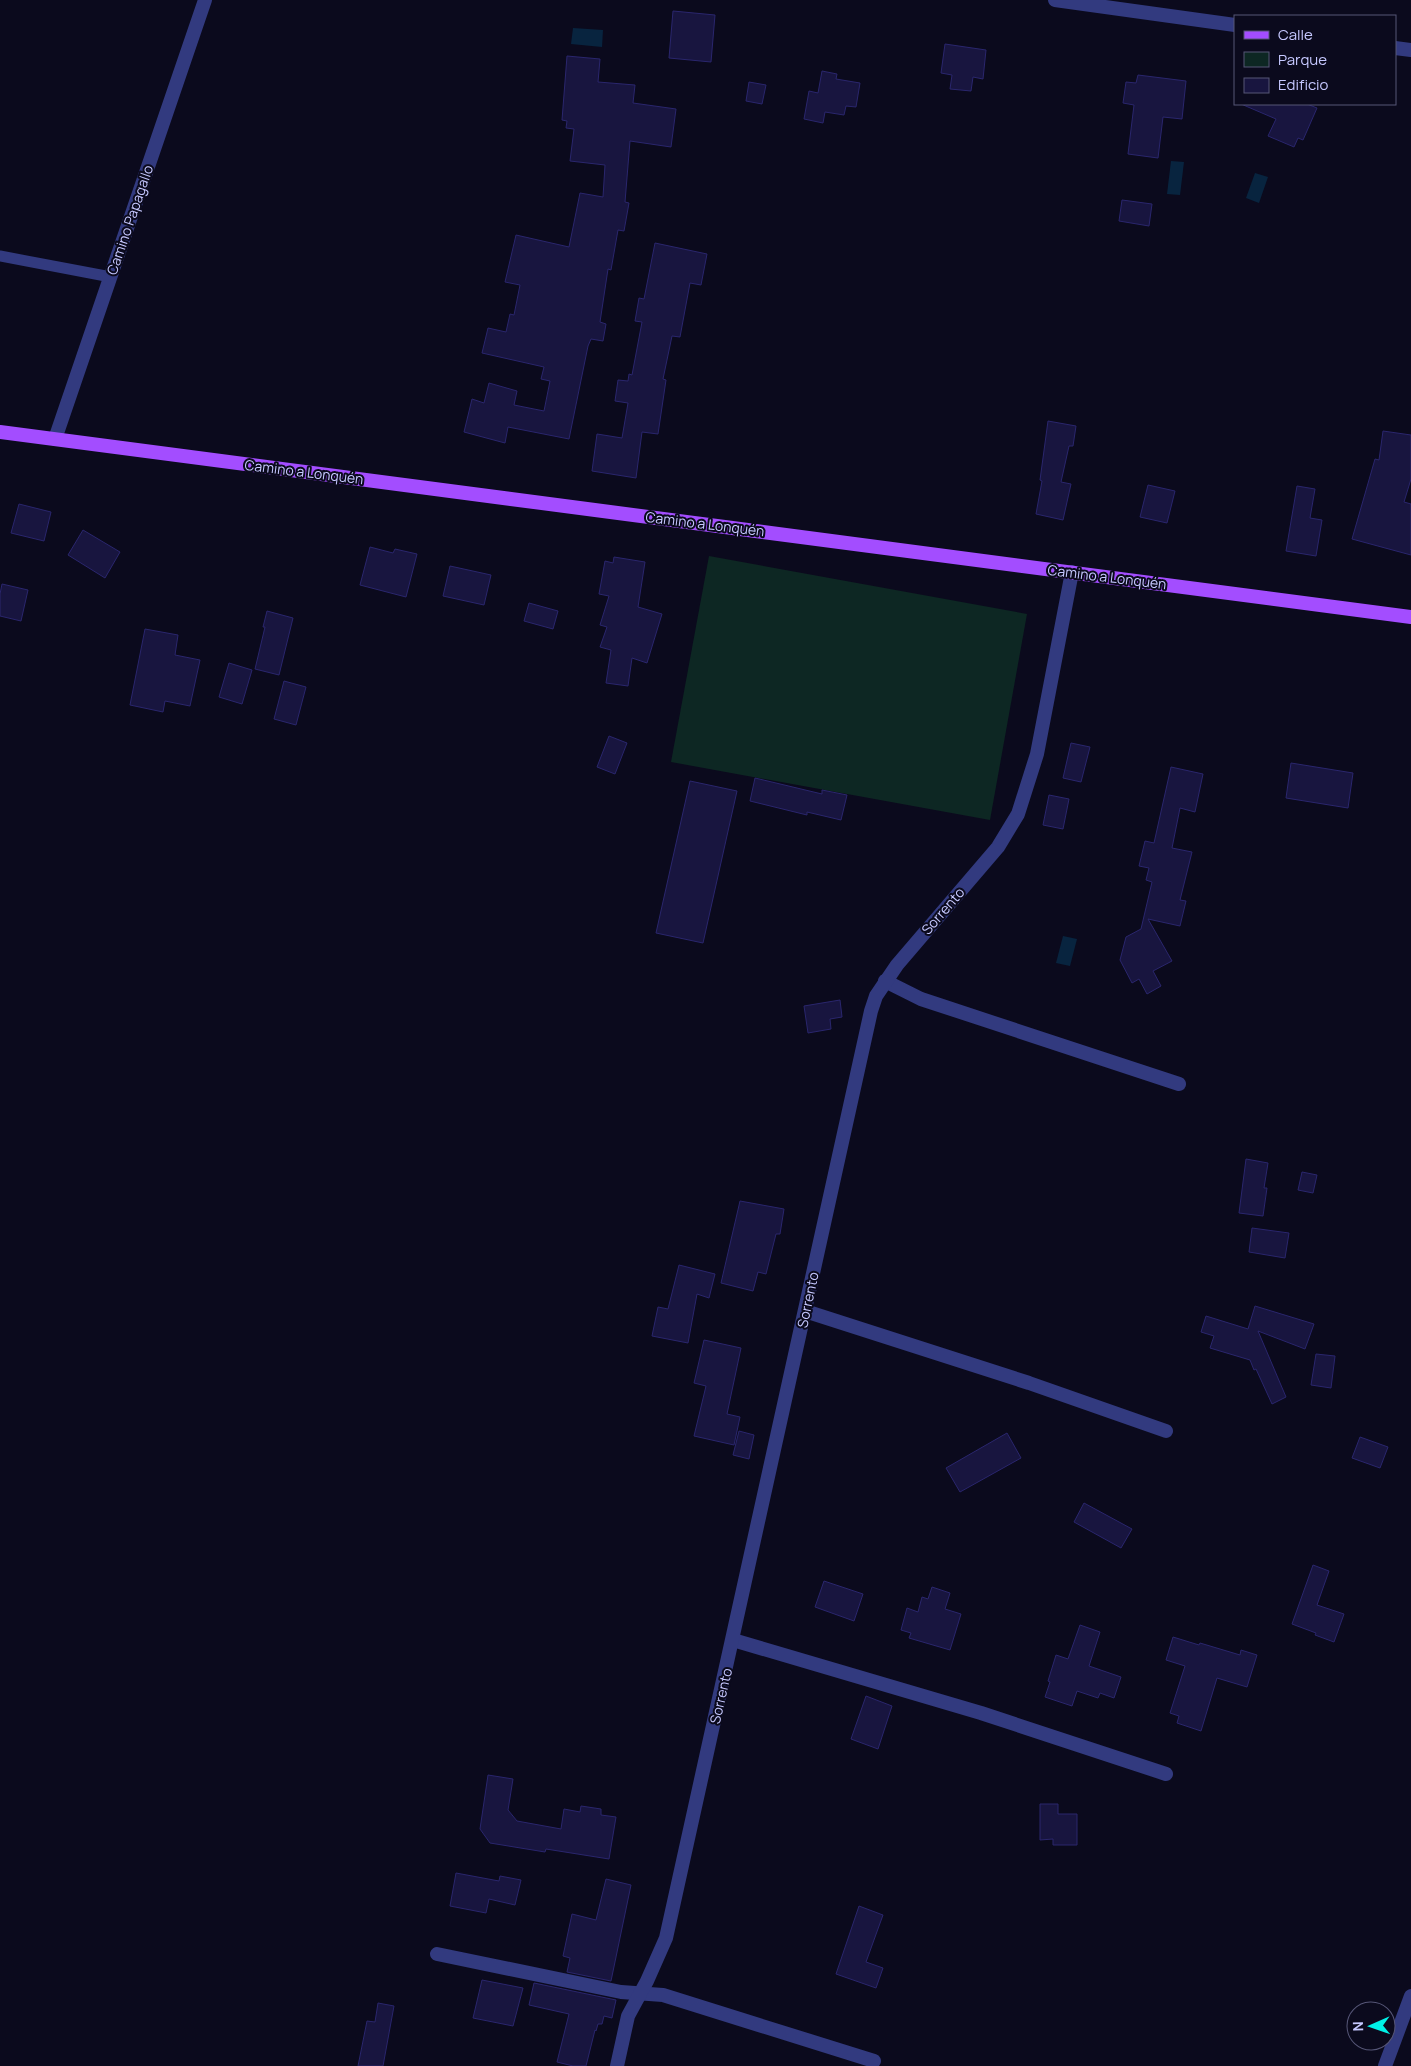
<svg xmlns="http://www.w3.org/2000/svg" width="1411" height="2066" viewBox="0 0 1411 2066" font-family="Manrope,sans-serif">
<rect width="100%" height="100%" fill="#0b0a1d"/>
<polygon fill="#0d2723" points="709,556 1027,614 990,820 671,762"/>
<g fill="#08243f">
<polygon points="573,28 603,30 602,47 571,44"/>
<polygon points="1171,161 1184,162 1180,195 1167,194"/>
<polygon points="1255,173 1268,177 1259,203 1246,198"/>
<polygon points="1063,936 1077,939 1070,966 1056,963"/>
</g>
<g fill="#18153f" stroke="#2a266d">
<polygon points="673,11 715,15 711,62 669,58"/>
<polygon points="945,44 986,50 983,79 973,77 971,91 950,89 952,75 941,73"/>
<polygon points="567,56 600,59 598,82 635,85 633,103 676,109 671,147 630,141 625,202 629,203 624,231 618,230 611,270 608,269 600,322 606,324 603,341 591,339 588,346 569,439 508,427 505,443 464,432 472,399 484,403 489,383 517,391 514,405 544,411 550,381 541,379 544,367 482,353 488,328 506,332 510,314 514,315 520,285 505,282 516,235 569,247 580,193 603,197 605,165 570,161 574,129 566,128 567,121 562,120"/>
<polygon points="822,71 837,74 836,79 860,83 856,107 846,106 844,115 825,112 823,123 804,119 809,91 818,93"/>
<polygon points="1138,75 1186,81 1182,119 1163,117 1158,158 1128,154 1134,105 1123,103 1126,82 1136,83"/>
<polygon points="749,82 766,85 762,104 746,101"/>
<polygon points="1241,104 1307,104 1317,108 1303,140 1298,138 1294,147 1268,136 1276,119"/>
<polygon points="1122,200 1152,204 1149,226 1119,221"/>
<polygon points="655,243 707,254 701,285 690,283 680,337 672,336 663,379 666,380 658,434 642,432 636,478 592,471 597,434 622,438 628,403 615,401 618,380 628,381 629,374 632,375 642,322 635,321 639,298 644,299"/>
<polygon points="1048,421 1076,426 1073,446 1069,446 1061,482 1071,484 1063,520 1036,514 1042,481 1040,480"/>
<polygon points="1383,431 1411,435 1411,479 1404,502 1411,504 1411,555 1352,539 1375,459 1379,460"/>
<polygon points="1148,485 1175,491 1167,523 1140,517"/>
<polygon points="1297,486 1315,489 1310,518 1322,520 1316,556 1286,551"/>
<polygon points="19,504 51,512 44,541 11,533"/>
<polygon points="83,530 120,552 105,578 68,555"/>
<polygon points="370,547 393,553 395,549 417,554 406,597 360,585"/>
<polygon points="614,557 645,562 638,607 662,614 647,663 632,658 628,686 606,683 611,650 600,647 607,627 600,625 609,596 599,594 605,561 613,563"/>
<polygon points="450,566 491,575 484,605 443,596"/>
<polygon points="2,584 28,590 21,621 0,616 0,594"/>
<polygon points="529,603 558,611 553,629 524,621"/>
<polygon points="267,611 293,618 279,675 255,669 265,627 263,627"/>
<polygon points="145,629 178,635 175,655 200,660 190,706 165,701 163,712 130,705"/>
<polygon points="229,663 252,670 242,704 219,697"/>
<polygon points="284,681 306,687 296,725 274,719"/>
<polygon points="609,736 627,743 615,774 597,767"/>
<polygon points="1071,743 1090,747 1081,782 1063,778"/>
<polygon points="1291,763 1353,773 1348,808 1286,798"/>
<polygon points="1171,767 1203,774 1195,812 1180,808 1172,848 1192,852 1180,900 1186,901 1180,926 1148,919 1172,961 1153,971 1161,986 1147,994 1139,979 1132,983 1120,960 1126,937 1141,929 1152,882 1146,880 1149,868 1139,866 1145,841 1154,843"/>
<polygon points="755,778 822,794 822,790 847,795 841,820 807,812 807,815 750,801"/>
<polygon points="690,781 737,791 703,943 656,933"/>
<polygon points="1049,795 1069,799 1063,829 1043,825"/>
<polygon points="840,1000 842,1017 830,1019 831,1029 808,1033 804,1006"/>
<polygon points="1246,1159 1268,1163 1264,1188 1267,1188 1263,1216 1239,1213"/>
<polygon points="1302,1172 1317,1175 1313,1193 1298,1190"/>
<polygon points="740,1201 784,1209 780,1234 776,1234 766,1274 758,1272 753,1291 721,1283"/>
<polygon points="1252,1228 1289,1233 1285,1258 1249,1252"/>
<polygon points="679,1265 715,1274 709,1298 697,1294 688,1343 652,1336 658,1307 668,1309"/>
<polygon points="1255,1306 1314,1324 1305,1349 1258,1331 1286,1397 1272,1404 1256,1369 1254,1370 1250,1360 1210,1348 1214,1336 1201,1332 1206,1316 1248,1329"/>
<polygon points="704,1340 741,1348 727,1414 740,1417 734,1445 694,1436 706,1386 694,1383"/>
<polygon points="1316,1354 1335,1356 1331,1388 1311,1385"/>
<polygon points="739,1431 754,1435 749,1459 733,1455"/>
<polygon points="1007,1433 1021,1458 960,1492 946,1468"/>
<polygon points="1360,1437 1388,1447 1380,1468 1352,1458"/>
<polygon points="1084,1503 1132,1529 1121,1548 1074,1522"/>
<polygon points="1313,1565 1329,1571 1317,1605 1344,1614 1334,1642 1315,1635 1316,1633 1292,1624"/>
<polygon points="824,1581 863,1594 854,1621 815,1607"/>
<polygon points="932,1587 950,1593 945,1609 961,1614 950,1650 909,1638 911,1633 901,1630 907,1608 918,1612 922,1597 928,1599"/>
<polygon points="1080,1625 1100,1632 1089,1666 1121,1677 1114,1698 1100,1693 1098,1698 1077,1691 1072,1706 1045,1697 1050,1682 1048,1681 1056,1655 1068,1659"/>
<polygon points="1173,1637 1199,1645 1200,1643 1240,1655 1241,1650 1257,1655 1247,1687 1217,1678 1201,1731 1177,1723 1179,1716 1170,1713 1185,1666 1166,1660"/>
<polygon points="866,1696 892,1706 878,1749 851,1739"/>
<polygon points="488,1775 513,1779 508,1810 517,1821 561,1829 564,1809 580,1812 581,1806 601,1809 601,1815 616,1817 609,1859 546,1849 545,1852 490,1843 480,1829"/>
<polygon points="1040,1804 1058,1804 1058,1814 1077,1814 1077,1845 1053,1845 1053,1839 1040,1840"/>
<polygon points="456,1873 499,1881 500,1876 521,1880 515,1905 489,1899 486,1913 450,1906"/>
<polygon points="606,1879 631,1885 611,1981 567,1972 570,1958 563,1956 572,1914 596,1920"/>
<polygon points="859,1906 883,1915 866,1962 883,1968 876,1988 836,1974"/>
<polygon points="482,1980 523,1988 513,2026 473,2018"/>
<polygon points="534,1983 616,2000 612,2018 604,2016 602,2024 598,2024 596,2031 595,2030 586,2066 573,2066 557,2062 569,2014 529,2005"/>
<polygon points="378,2003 394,2006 383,2066 358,2066 367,2021 375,2022"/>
</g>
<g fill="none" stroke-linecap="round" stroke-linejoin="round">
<polyline stroke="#323a7f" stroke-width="11" points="0,256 111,277"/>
<g stroke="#323a7f" stroke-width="14">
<polyline points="1055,0 1235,25"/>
<polyline points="1395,48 1411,50"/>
<polyline points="55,439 205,0"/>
<polyline points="885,981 921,999 1179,1084"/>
<polyline points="805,1311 1029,1383 1166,1431"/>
<polyline points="733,1640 981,1713 1166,1774"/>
<polyline points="437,1954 621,1992 663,1995 874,2061"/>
<polyline points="617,2066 628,2016 647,1981 666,1938 871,1011 876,996 897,965 998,847 1018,814 1037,754 1072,572"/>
<polyline points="1385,2066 1411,1996"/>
</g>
<polyline stroke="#a34dff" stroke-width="14" points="0,432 1411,617"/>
</g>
<g text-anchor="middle" stroke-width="4" stroke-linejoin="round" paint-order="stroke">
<g font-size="14" fill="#c6c8ff" stroke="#0b0a1d">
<text transform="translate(130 220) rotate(-71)" y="5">Camino Papagallo</text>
<text transform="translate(304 472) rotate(7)" y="5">Camino a Lonquén</text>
<text transform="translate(705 524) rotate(7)" y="5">Camino a Lonquén</text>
<text transform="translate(1107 577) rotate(7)" y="5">Camino a Lonquén</text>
<text transform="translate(943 911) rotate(-49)" y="5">Sorrento</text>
<text transform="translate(808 1300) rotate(-78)" y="5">Sorrento</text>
<text transform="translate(721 1696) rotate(-77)" y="5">Sorrento</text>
</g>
</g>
<rect x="1234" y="15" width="162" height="90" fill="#0b0a1d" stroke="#565677"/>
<rect x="1244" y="31" width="25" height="8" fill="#a34dff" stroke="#565677"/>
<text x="1278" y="40" font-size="15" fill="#c6c8ff">Calle</text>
<rect x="1244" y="52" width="25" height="15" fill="#0d2723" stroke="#565677"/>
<text x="1278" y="65" font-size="15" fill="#c6c8ff">Parque</text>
<rect x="1244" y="78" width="25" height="15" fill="#18153f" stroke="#565677"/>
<text x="1278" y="90" font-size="15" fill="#c6c8ff">Edificio</text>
<g transform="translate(1371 2026) rotate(268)"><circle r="24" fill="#0b0a1d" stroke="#565677"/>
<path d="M0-4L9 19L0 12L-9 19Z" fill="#00f1e7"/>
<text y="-8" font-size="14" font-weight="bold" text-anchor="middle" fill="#c6c8ff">N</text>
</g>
</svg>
